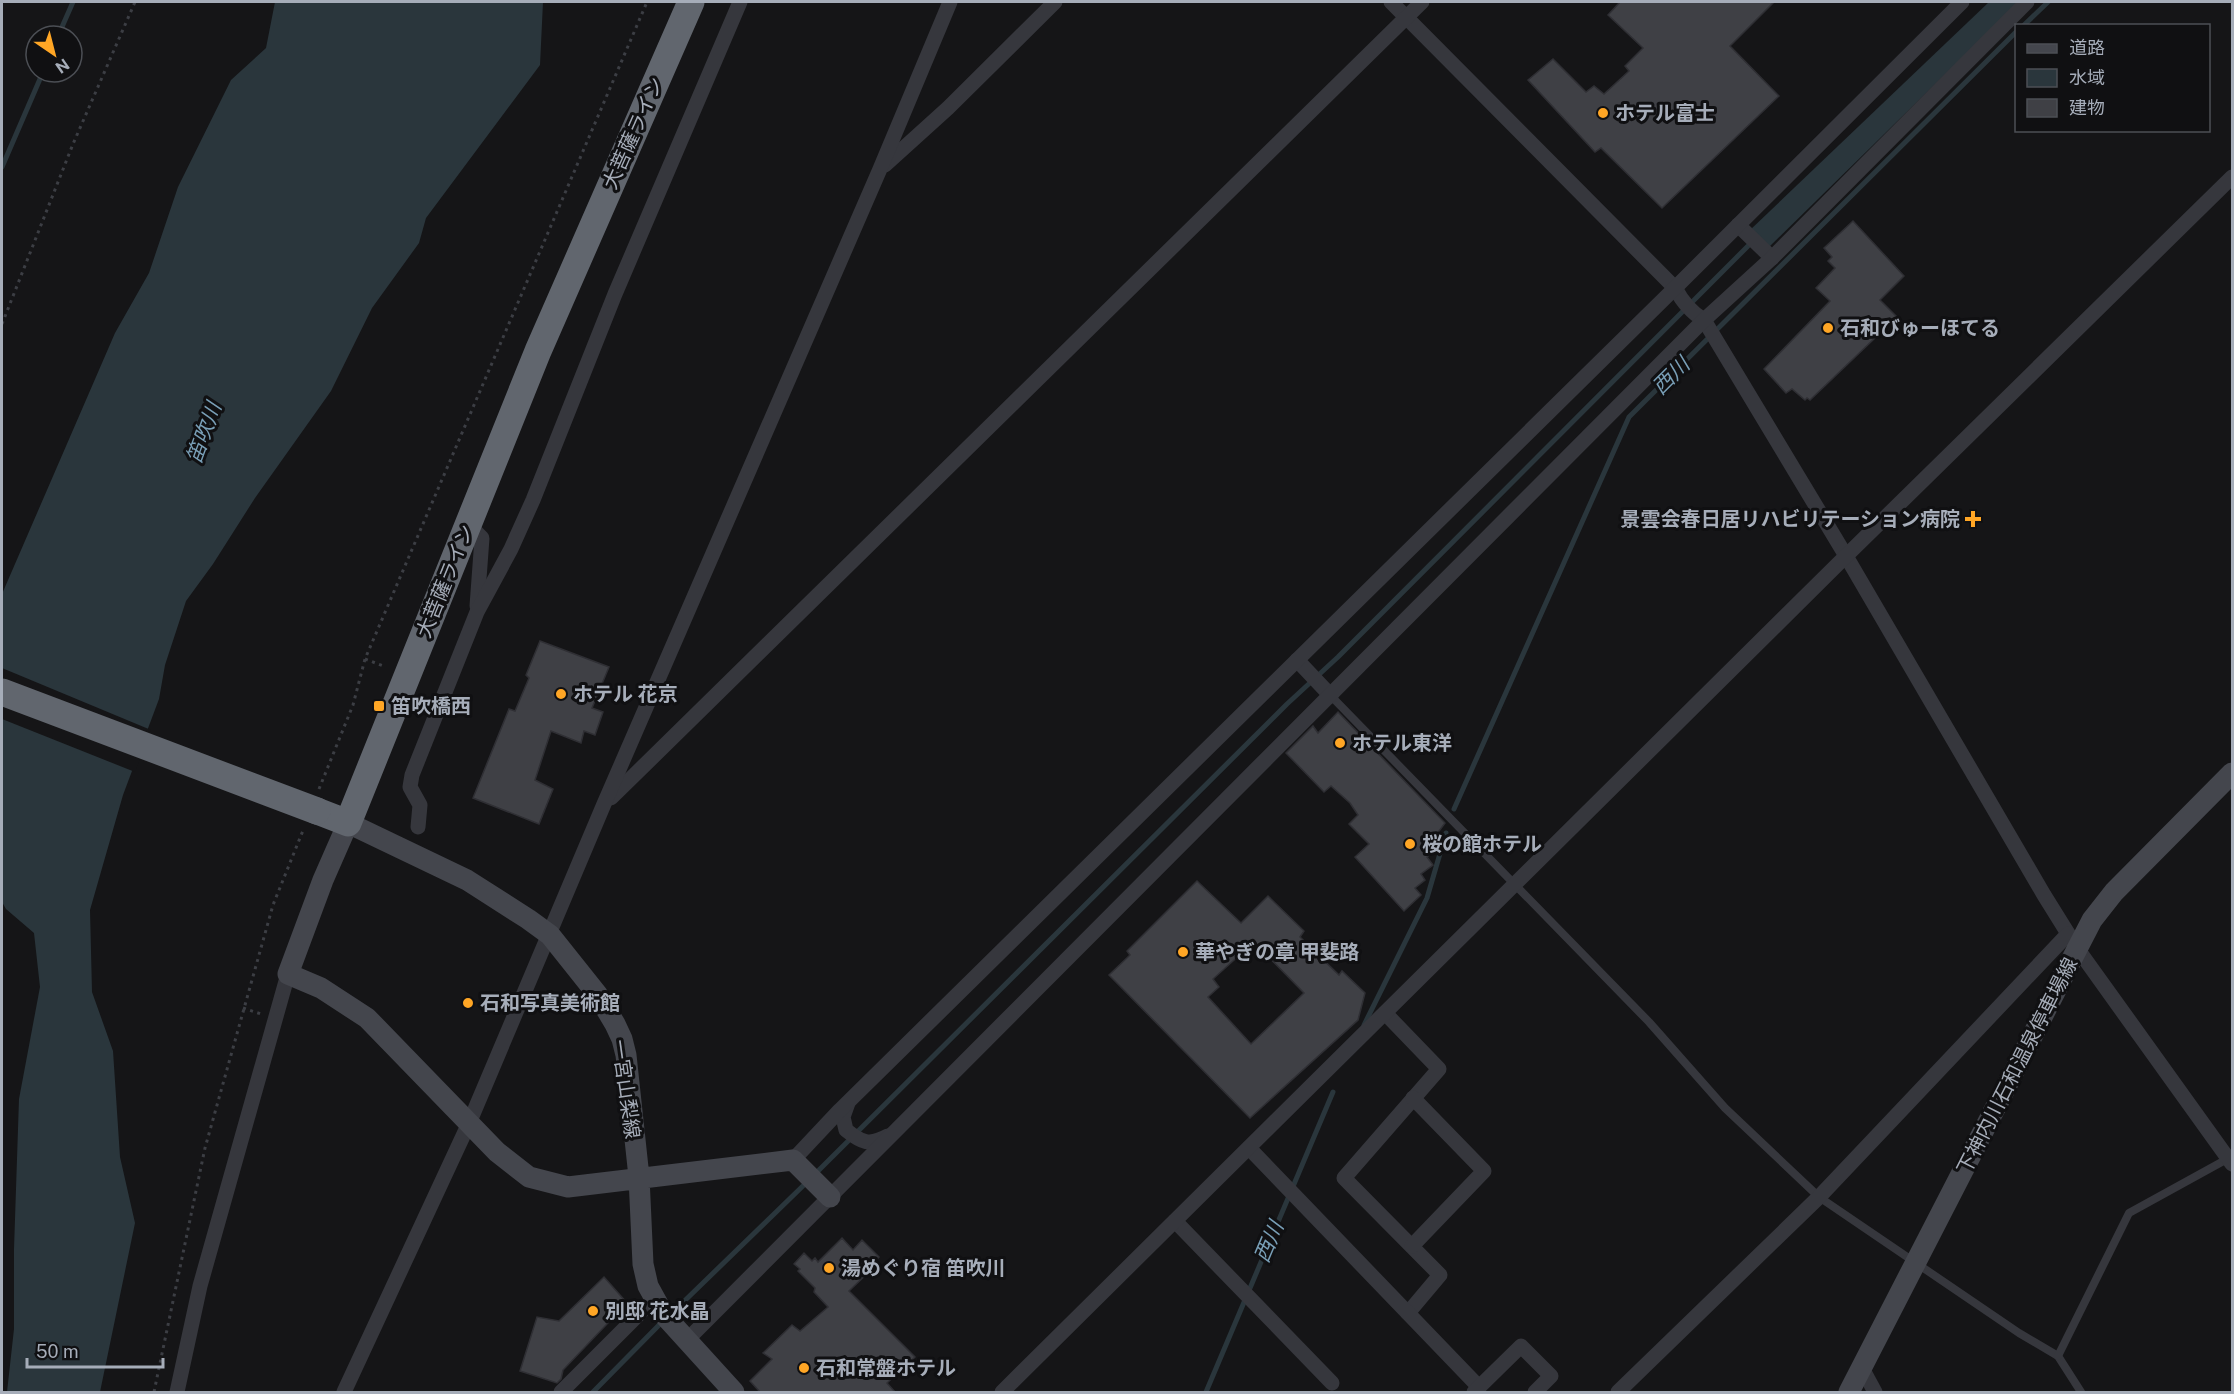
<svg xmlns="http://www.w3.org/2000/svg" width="2234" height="1394" viewBox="0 0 2234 1394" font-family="'Public Sans','Noto Sans JP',sans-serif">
<rect width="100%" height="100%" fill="#151517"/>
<g fill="#2a363c">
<polygon points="275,2 543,2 540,65 426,218 419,243 372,308 331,391 255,498 213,564 186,601 165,665 159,699 123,795 90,910 92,992 113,1051 120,1157 135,1223 100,1392 7,1392 14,1329 14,1249 19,1099 40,987 34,933 6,909 2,902 2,594 115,333 149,273 178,187 231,80 266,48"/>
<polygon points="1989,2 2019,2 1768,248 1749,231"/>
</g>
<polygon fill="#151517" points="2,668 151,730 135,772 2,719"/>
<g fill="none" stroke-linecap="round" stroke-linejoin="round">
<g stroke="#2a363c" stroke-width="5">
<polyline points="2023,26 2048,2"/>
<polyline points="58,36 73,2"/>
<polyline points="2,167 43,72"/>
<polyline points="1454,809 1629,417 2016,32"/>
<polyline points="1364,1025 1427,898 1446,833"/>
<polyline points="814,1175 1287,704 1338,657 1752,242"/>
<polyline points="670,1315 808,1181"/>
<polyline points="593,1392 663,1321"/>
<polyline points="1206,1392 1333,1092"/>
</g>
</g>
<g fill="#3f4045" stroke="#2f2f34" stroke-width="1.5" fill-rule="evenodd">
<polygon points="1620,2 1774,2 1730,46 1779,96 1662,208 1601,148 1595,152 1528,80 1553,59 1586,92 1594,86 1604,94 1629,71 1625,66 1643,48 1608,15"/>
<polygon points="1853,221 1904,276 1880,300 1897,317 1810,400 1807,398 1805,400 1792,389 1786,393 1764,369 1830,301 1816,288 1835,268 1828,261 1832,257 1824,248"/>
<polygon points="540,641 609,667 592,708 603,712 595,735 584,731 581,743 551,731 535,780 553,789 539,824 473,798 509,709 515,711 529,678 526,675"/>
<polygon points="1338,712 1445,823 1439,831 1441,835 1431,844 1435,850 1427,857 1433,865 1421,874 1425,880 1415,888 1421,895 1404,911 1355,857 1369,844 1349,824 1358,815 1350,803 1331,786 1324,792 1286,753 1313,726 1318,733"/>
<path d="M1197 881 1241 923 1268 896 1304 931 1300 937 1339 975 1342 971 1365 993 1358 1020 1250 1118 1109 975 1130 955 1127 951ZM1254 942 1304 993 1251 1044 1208 997 1219 987 1213 979Z"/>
<polygon points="842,1238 853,1250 862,1240 879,1257 869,1267 872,1269 849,1291 915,1357 887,1383 895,1392 760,1392 750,1381 772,1359 763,1353 792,1325 800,1331 828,1307 814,1292 815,1288 798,1271 800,1269 794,1264 804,1253 812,1261 815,1258 818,1262"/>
<polygon points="604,1277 627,1303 563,1370 561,1379 557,1383 520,1371 537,1317 559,1321"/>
</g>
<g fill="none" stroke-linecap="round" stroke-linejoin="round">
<g stroke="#3c3e44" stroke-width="3" stroke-dasharray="3 4.5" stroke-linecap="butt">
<polyline points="2,324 73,144 135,2"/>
<polyline points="365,659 386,667"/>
<polyline points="319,789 353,705 365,659 647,2"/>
<polyline points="243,1008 261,1014"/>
<polyline points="154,1392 205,1148 273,905 304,828"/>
</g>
<g stroke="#36373d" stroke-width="8">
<polyline points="1331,696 1649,1022 1725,1108 1819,1197 2019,1333 2058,1356 2081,1392"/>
<polyline points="2058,1356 2129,1213 2229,1158"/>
</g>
<g stroke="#36373d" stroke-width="15">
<path d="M1391 2 1675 288C1682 301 1692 313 1704 320L1846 556 2044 895 2077 948 2232 1164"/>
<polyline points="885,165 948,108 1055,2"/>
<polyline points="1738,225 1772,258"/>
<polyline points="468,524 482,538 477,606"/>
<polyline points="1297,660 1331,696"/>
<polyline points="611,798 1422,2"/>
<polyline points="418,827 420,805 410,787 412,775 477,612 511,549 533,500 615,294 740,2"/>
<polyline points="1385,1013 1439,1069 1344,1178 1440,1275 1408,1313"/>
<path d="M848 1103 843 1117 846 1130C862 1143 869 1146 888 1136"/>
<polyline points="1249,1148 1479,1387"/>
<polyline points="793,1160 840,1110 1675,288 1962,2"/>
<polyline points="1175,1221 1332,1383"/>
<polyline points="1412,1246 1484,1171 1413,1098"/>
<polyline points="686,1341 1704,320 1772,258 2027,2"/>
<polyline points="1862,1368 1875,1392"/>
<polyline points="177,1392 200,1286 288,974"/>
<polyline points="344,1392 470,1121 604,804 880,169 950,2"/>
<polyline points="561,1392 654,1299"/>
<polyline points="1002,1392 1846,556 2232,177"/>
<polyline points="1474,1392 1521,1346 1551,1376 1535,1392"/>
<polyline points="1618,1392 1819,1197 2068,934"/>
</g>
<g stroke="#44464d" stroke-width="21">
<polyline points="734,1392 664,1315 648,1286 643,1264 639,1177 626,1055 622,1039 615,1024 597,994 550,935 528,919 467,880 348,823 323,880 288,974 321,988 367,1018 497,1152 529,1177 568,1187 793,1160 830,1197"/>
<polyline points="1849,1392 2092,920 2114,892 2232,773"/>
</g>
<polyline stroke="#61666e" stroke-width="27" points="317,811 348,823 538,351 691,2"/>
<polyline stroke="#61666e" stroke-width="27" points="2,692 317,811"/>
</g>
<g fill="#ffa625" stroke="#101012" stroke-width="2">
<circle cx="1603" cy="113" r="6"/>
<circle cx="1828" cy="328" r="6"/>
<path d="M1970 510h6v6h6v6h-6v6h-6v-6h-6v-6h6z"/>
<circle cx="561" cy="694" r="6"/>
<rect x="373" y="700" width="12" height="12" rx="3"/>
<circle cx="1340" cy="743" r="6"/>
<circle cx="1410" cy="844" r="6"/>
<circle cx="1183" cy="952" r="6"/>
<circle cx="468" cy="1003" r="6"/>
<circle cx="829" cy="1268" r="6"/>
<circle cx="593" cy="1311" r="6"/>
<circle cx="804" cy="1368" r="6"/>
</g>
<g text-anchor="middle" stroke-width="6" stroke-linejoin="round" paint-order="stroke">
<g font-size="20" font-weight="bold" fill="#a6adb9" stroke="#101012" text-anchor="start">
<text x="1615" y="120">ホテル富士</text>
<text x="1840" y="335">石和びゅーほてる</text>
<text x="1960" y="526" text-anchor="end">景雲会春日居リハビリテーション病院</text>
<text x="573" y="701">ホテル 花京</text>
<text x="391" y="713">笛吹橋西</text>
<text x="1352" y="750">ホテル東洋</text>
<text x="1422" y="851">桜の館ホテル</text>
<text x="1195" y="959">華やぎの章 甲斐路</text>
<text x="480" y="1010">石和写真美術館</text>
<text x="841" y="1275">湯めぐり宿 笛吹川</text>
<text x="605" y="1318">別邸 花水晶</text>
<text x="816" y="1375">石和常盤ホテル</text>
</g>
<g font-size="20" fill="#a6adb9" stroke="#101012">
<text transform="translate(633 133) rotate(-66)" y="7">大菩薩ライン</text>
<text transform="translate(445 581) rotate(-68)" y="7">大菩薩ライン</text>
<text transform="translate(2017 1066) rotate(-63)" y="7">下神内川石和温泉停車場線</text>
<text transform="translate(626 1089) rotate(82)" y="7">一宮山梨線</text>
</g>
<g font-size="21" font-style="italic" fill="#799fb7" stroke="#101012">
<text transform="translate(1671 376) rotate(-45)" y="7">西川</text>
<text transform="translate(204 433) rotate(-70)" y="7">笛吹川</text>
<text transform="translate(1269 1242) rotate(-67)" y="7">西川</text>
</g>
</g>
<rect width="2234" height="1394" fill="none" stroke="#a6adb9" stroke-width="6"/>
<rect x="2015" y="24" width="195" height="108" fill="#101012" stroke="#4c4f55" stroke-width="1.5"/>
<rect x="2027" y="44" width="30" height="9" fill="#44464d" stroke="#4c4f55" stroke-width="1.5"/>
<text x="2069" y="54" font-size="18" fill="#a6adb9">道路</text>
<rect x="2027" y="69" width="30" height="18" fill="#2a363c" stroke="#4c4f55" stroke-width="1.5"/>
<text x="2069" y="84" font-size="18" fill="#a6adb9">水域</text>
<rect x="2027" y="99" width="30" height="18" fill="#3f4045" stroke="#4c4f55" stroke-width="1.5"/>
<text x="2069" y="114" font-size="18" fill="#a6adb9">建物</text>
<g transform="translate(54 54) rotate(145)"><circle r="28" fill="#101012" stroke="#4c4f55" stroke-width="1.5"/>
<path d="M0-4.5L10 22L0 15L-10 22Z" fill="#ffa625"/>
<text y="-9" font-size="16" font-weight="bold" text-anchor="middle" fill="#a6adb9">N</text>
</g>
<path d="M27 1358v9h136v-9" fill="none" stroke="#a6adb9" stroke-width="3"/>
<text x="36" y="1358" font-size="18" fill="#a6adb9" stroke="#101012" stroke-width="4.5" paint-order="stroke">50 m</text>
</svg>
